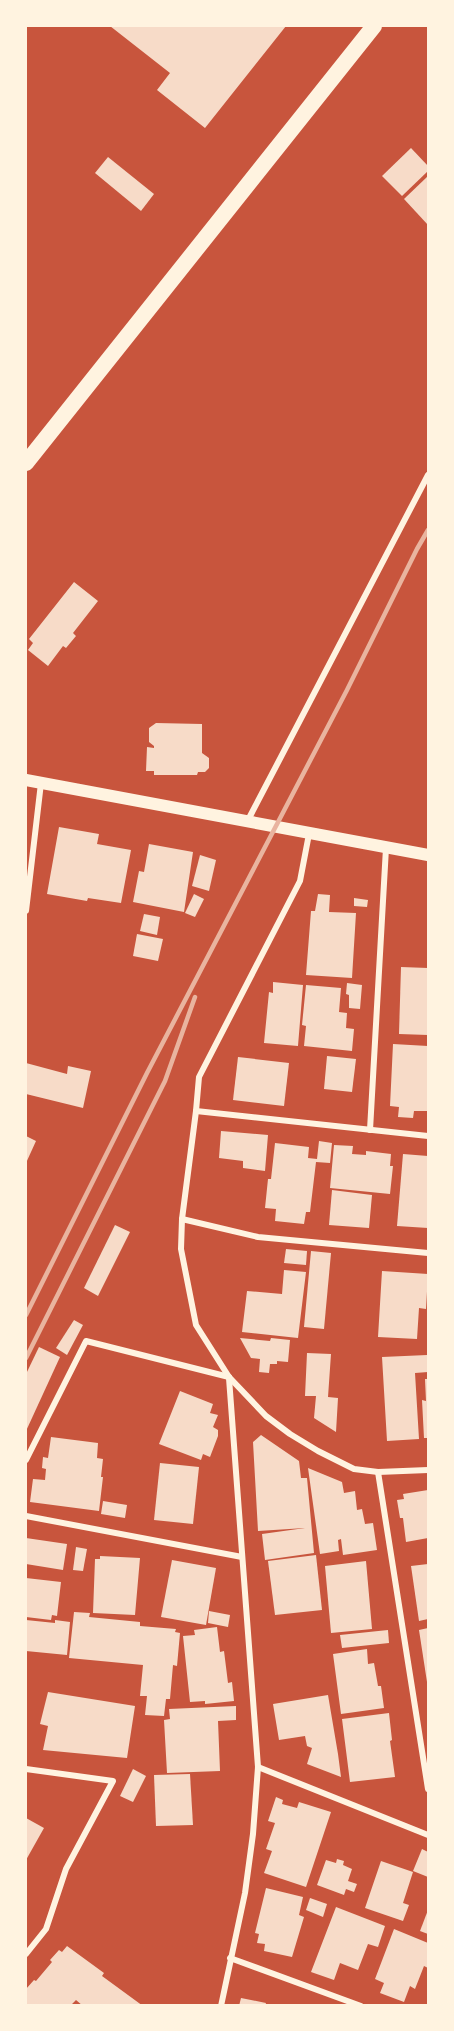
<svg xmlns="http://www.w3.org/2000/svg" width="454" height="2031" viewBox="0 0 454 2031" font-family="Quicksand,sans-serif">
<rect width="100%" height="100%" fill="#c8553d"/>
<g fill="#f7dbc8">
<polygon points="110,26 286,26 205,128 157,90 170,73"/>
<polygon points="411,148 428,166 428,171 402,196 382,176"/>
<polygon points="108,157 154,194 141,211 95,173"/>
<polygon points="428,176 428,225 404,199"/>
<polygon points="74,582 98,601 73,633 76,636 66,648 63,646 48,666 28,650 33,643 29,639"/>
<polygon points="156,723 202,724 202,753 209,758 209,768 205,772 198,772 197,775 154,775 154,771 146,771 147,747 154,748 154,746 149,742 149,728"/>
<polygon points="59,827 99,834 97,844 131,850 121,903 88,898 87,901 47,894"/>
<polygon points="149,844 193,852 184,912 133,902 139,871 144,872"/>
<polygon points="200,855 216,860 209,891 192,886"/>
<polygon points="194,894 204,899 195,917 185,913"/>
<polygon points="318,894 330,895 329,912 356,913 352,978 306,975 311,911 315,911"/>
<polygon points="354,898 368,900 367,907 354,906"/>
<polygon points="144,914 160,917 157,935 140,931"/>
<polygon points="137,934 163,939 158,961 133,956"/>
<polygon points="401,967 428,968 428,1035 399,1034"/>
<polygon points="273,982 303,985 298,1046 264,1043 269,992 273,993"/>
<polygon points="347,983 362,985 360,1009 349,1008 349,995 346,994"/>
<polygon points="306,985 341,988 339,1012 347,1013 346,1028 354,1029 352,1051 304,1046 306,1026 302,1025"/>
<polygon points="393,1044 428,1046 428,1111 414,1111 413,1118 398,1117 399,1107 390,1106"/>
<polygon points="327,1056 356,1059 352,1092 324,1089"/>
<polygon points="238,1057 289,1063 284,1106 233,1100"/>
<polygon points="26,1063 67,1074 68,1066 91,1071 83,1108 26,1094"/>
<polygon points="221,1131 268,1135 265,1171 243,1168 243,1161 219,1158"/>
<polygon points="26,1136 36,1141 26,1163"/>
<polygon points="319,1141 332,1143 330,1163 316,1162 310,1212 306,1212 304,1224 275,1221 276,1209 265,1208 268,1179 271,1179 275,1143 309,1147 308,1158 317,1159"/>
<polygon points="334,1145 353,1146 352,1154 366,1155 366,1151 391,1154 390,1166 393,1166 390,1194 330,1188"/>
<polygon points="403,1154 428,1156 428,1228 397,1226"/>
<polygon points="332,1190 372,1195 369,1228 329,1225"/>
<polygon points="115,1225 130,1232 98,1296 84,1288"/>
<polygon points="286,1249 307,1251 306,1265 284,1263"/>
<polygon points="311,1251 331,1253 324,1329 304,1327"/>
<polygon points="284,1270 306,1272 298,1338 242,1332 247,1291 282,1294"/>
<polygon points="382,1271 428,1274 426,1309 419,1308 417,1339 378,1337"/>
<polygon points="74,1320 83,1325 67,1355 56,1348"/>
<polygon points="240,1338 270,1341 271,1338 290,1340 288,1362 277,1361 277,1364 270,1364 269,1373 259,1372 260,1359 251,1358"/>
<polygon points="39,1347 60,1357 26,1431 26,1374"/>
<polygon points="307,1353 331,1354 328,1397 338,1398 336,1432 314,1418 316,1396 305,1396"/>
<polygon points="427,1355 428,1372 415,1373 419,1439 387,1441 382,1357"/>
<polygon points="425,1379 428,1379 428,1438 424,1438 422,1400 426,1401"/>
<polygon points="180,1391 213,1404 210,1413 218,1415 213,1427 218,1430 218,1436 210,1457 203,1454 201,1460 159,1444"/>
<polygon points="261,1435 299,1461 301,1478 307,1478 314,1553 265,1560 262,1534 305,1528 258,1531 253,1442"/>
<polygon points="51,1437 98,1443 97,1458 103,1459 101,1477 103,1477 99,1511 30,1502 33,1479 45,1480 46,1469 42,1468 43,1457 48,1458"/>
<polygon points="160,1463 199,1467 193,1524 154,1520"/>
<polygon points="308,1468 342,1482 344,1493 355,1491 357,1510 362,1509 365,1524 373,1523 377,1550 343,1555 341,1539 338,1540 339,1551 320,1554"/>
<polygon points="428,1490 428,1538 406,1542 403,1518 400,1518 397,1500 404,1499 403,1494"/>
<polygon points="103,1501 127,1505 125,1518 101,1514"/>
<polygon points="26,1538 67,1544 63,1570 26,1564"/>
<polygon points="76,1547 87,1549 83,1571 73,1570"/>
<polygon points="316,1555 322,1610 275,1615 268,1561"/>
<polygon points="100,1556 140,1558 135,1615 93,1613 95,1559 100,1559"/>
<polygon points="172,1560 216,1568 206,1625 161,1617"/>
<polygon points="366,1561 372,1629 331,1633 325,1566"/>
<polygon points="428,1564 428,1619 419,1621 411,1566"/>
<polygon points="26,1578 61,1582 57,1616 52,1615 51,1620 26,1617"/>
<polygon points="209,1611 230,1615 228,1627 208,1623"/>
<polygon points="74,1612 90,1613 89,1617 140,1622 140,1626 176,1629 175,1632 180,1633 177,1666 173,1665 170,1699 166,1699 164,1716 145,1715 147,1696 140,1696 143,1665 69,1658"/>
<polygon points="26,1620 55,1623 55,1620 70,1622 67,1655 26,1651"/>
<polygon points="217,1627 220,1652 224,1651 228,1683 232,1682 234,1701 205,1704 205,1701 190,1702 183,1636 195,1635 194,1630"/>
<polygon points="428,1628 428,1682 427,1682 419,1630"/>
<polygon points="388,1630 389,1643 342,1648 340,1635"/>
<polygon points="367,1649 368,1664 374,1663 378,1686 381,1686 384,1708 341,1714 333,1654"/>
<polygon points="48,1692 135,1706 127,1758 43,1750 48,1726 40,1724"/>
<polygon points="328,1695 338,1754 341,1777 307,1764 312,1748 307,1746 305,1736 279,1740 273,1704"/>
<polygon points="236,1706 236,1720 218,1721 220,1771 167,1773 164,1720 170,1719 169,1709"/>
<polygon points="389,1713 392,1740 390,1741 395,1777 350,1782 342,1719"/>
<polygon points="133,1769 146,1776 133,1802 120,1796"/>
<polygon points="190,1774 193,1825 156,1826 154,1775"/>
<polygon points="276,1797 283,1800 282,1804 297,1808 299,1802 331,1812 306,1887 264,1873 272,1851 266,1849 275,1823 268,1821"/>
<polygon points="26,1818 44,1828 26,1860"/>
<polygon points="422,1849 428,1852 428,1877 413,1871"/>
<polygon points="337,1859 344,1861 343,1865 352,1869 348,1881 357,1884 354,1892 346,1889 344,1895 317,1885 326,1860 336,1863"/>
<polygon points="381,1861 413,1872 403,1903 409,1905 403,1921 365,1908"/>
<polygon points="266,1888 303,1897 299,1915 304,1917 292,1957 264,1951 265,1944 257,1943 259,1934 255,1933"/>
<polygon points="310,1898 327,1904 323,1917 306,1910"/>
<polygon points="336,1907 385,1926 378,1947 368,1944 358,1970 340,1963 334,1980 311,1972"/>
<polygon points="428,1910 428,1934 420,1931"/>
<polygon points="394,1929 428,1943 428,1968 424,1966 415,1989 410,1986 404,2002 380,1993 384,1983 375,1979"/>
<polygon points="67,1946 104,1973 102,1976 143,2006 83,2006 76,2000 70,2006 26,2006 26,1989 34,1980 36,1981 52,1962 50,1960 59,1950 62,1952"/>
<polygon points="241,1998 266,2003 265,2006 239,2006"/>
</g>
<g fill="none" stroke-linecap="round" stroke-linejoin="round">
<g stroke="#fff3e0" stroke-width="6">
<polyline points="247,822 428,475"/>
<polyline points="309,834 300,881 199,1077 196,1111 182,1219 181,1249 196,1325 229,1377 266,1416 290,1434 318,1451 354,1469 378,1472 428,1470"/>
<polyline points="26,911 41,783"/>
<polyline points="196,1111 428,1136"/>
<polyline points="370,1130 386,848"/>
<polyline points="182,1219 258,1237 428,1253"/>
<polyline points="26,1460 86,1341 229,1377"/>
<polyline points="378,1472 428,1789"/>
<polyline points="26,1516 242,1557"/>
<polyline points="258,1767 428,1835"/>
<polyline points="26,1769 113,1781 66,1869 46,1929 26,1954"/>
<polyline points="230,1958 361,2006"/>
<polyline points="221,2006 245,1893 253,1834 258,1767 229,1378"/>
</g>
<polyline stroke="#fff3e0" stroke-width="12" points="26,780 428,855"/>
<polyline stroke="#fff3e0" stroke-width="16" points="26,463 374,26"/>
<g stroke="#e9b49f" stroke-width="4.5">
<polyline points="26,1315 147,1073 347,690 417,549 428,530"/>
<polyline points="26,1358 165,1081 195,997"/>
</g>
</g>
<rect width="454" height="2031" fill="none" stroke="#fff3e0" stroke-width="54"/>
</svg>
